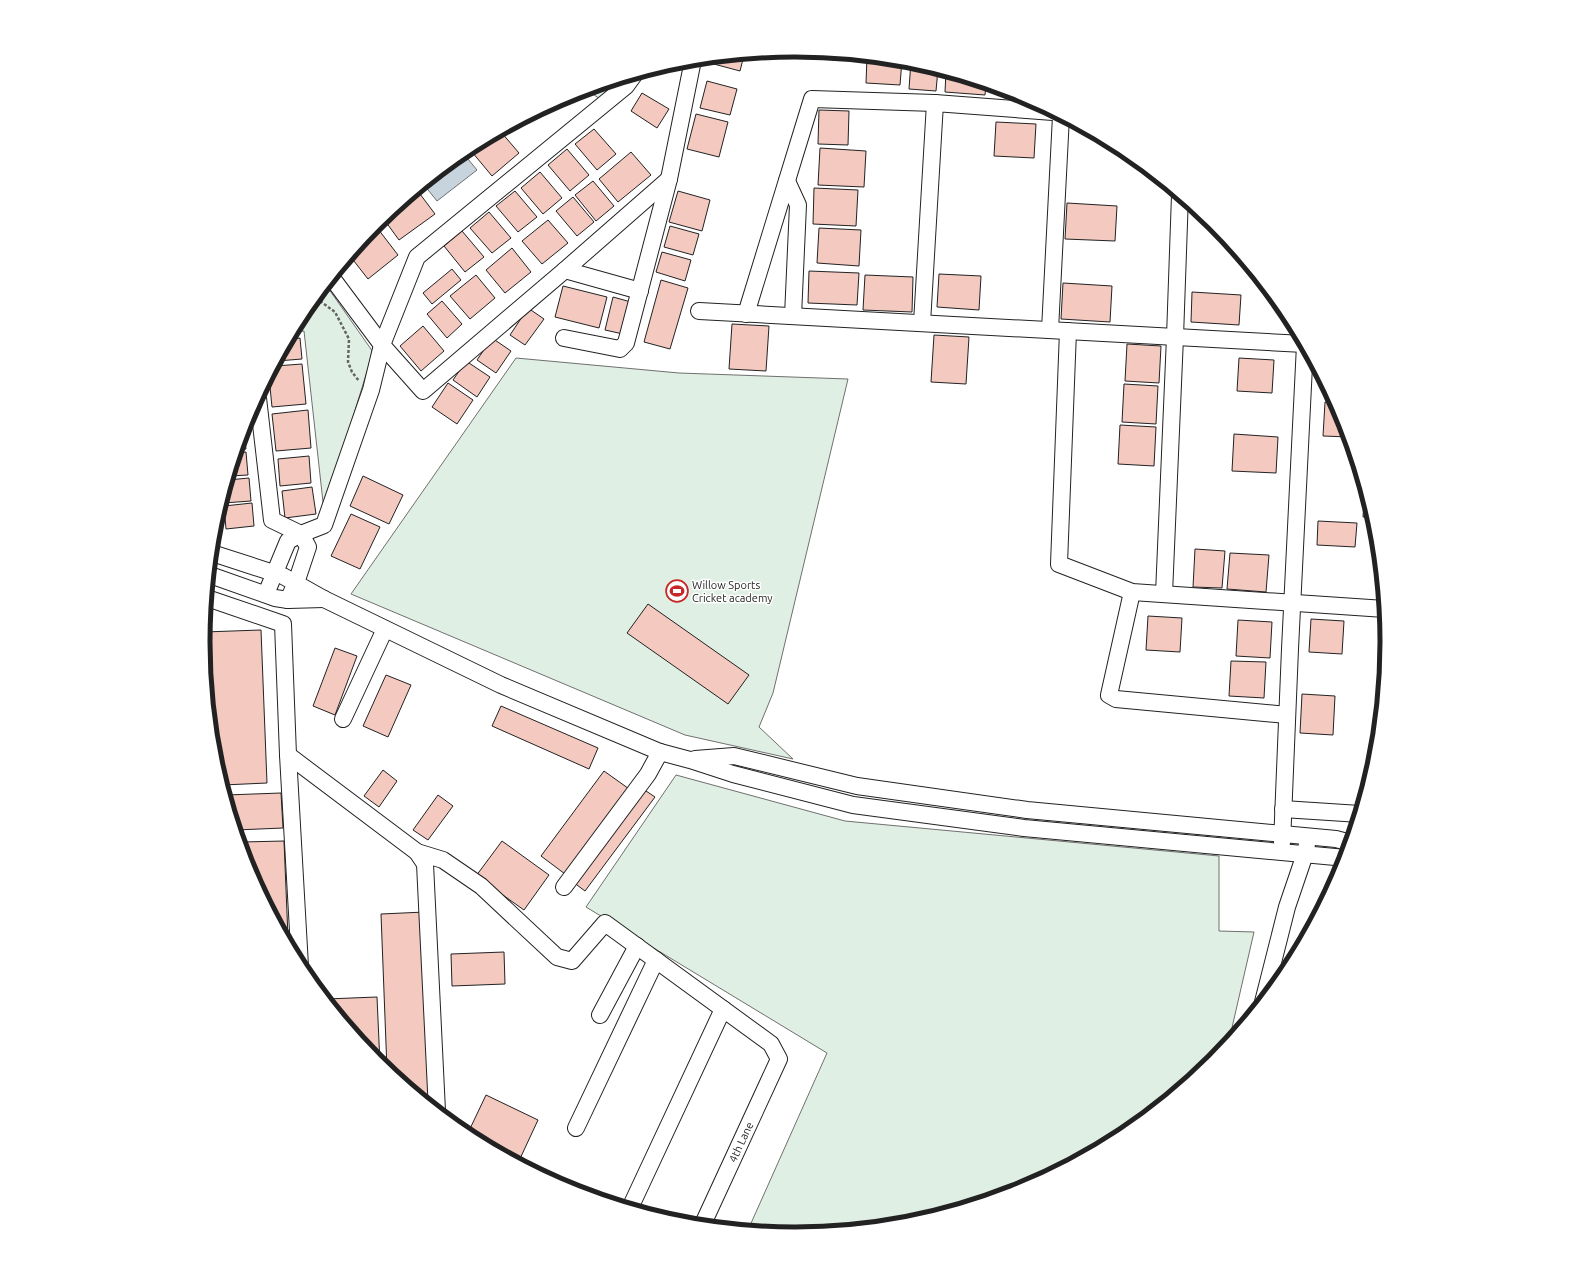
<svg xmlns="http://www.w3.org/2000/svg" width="1591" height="1285" viewBox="0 0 1591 1285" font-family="Ubuntu,sans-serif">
<rect width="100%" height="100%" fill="#fff"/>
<g fill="#e0efe3" stroke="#6f6f6f">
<polygon points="612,82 600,99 587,90"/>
<polygon points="326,285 373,352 324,511 304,331 293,332 303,313"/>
<polygon points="516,358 679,373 848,379 773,693 759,727 793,759 685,735 351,594"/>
<polygon points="676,775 845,821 1219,856 1219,931 1254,932 1228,1045 1214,1062 1124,1135 1022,1190 911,1224 795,1235 748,1230 827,1053 586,907"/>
</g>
<polygon fill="#c7d3dd" stroke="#6f6f6f" points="463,153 477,170 437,201 424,185"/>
<g fill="#f3c9c0" stroke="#222">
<polygon points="744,55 740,71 710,63 711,58"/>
<polygon points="867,57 902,60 900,85 866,83"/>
<polygon points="911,61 938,69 936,91 909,89"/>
<polygon points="946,72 986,84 985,95 945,92"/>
<polygon points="707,81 737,89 730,115 700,108"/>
<polygon points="642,93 669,109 657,128 631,111"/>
<polygon points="819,110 849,111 848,145 818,144"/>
<polygon points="696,114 728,122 719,157 687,149"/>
<polygon points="996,122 1036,124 1034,158 994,156"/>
<polygon points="594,129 616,154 597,170 575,144"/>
<polygon points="501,132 519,153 492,176 472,152 491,137"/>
<polygon points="820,148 866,151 864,187 818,185"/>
<polygon points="567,149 589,175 570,191 548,165"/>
<polygon points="631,152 651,175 618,202 599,179"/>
<polygon points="540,172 562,198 543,214 521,188"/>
<polygon points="593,181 614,206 596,221 575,195"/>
<polygon points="814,188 858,190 856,226 813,224"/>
<polygon points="417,190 435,214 399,240 383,218"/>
<polygon points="515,191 537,217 518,232 496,206"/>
<polygon points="678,191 710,200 702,231 669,222"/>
<polygon points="573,197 594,222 577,236 556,211"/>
<polygon points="1067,203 1117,206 1115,241 1065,239"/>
<polygon points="489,212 511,238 492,253 470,228"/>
<polygon points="548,220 568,243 542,264 522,241"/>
<polygon points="375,225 398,255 368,279 350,256"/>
<polygon points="670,226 699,234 693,255 664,247"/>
<polygon points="819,228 861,230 859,266 817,263"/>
<polygon points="462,231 484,257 465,272 444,246"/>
<polygon points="512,248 531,272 505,293 486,270"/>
<polygon points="662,252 691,260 685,281 656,272"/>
<polygon points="452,269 461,280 432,304 423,293"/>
<polygon points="809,271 859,273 857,305 808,303"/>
<polygon points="939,274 981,276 979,310 937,307"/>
<polygon points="476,275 495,298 470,319 450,296"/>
<polygon points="865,275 913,277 912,312 863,310"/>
<polygon points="661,280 688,288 670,349 644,342"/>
<polygon points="1063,283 1112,286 1110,322 1061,319"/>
<polygon points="563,286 607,297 599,328 555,317"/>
<polygon points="1192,292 1241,295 1239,325 1191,322"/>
<polygon points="613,297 631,302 623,334 605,330"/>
<polygon points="442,301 462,324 447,338 427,314"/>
<polygon points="528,308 544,319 525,345 510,335"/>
<polygon points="732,324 769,326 766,371 729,369"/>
<polygon points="423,326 444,351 421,371 400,346"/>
<polygon points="934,335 969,337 966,384 931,382"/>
<polygon points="300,338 302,359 277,361 289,340"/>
<polygon points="492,338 511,351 496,373 477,360"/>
<polygon points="1127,344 1161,346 1159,383 1125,381"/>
<polygon points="1239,358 1274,360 1272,393 1237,391"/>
<polygon points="466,361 490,377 477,397 453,380"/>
<polygon points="302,364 306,404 272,407 269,377 275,366"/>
<polygon points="448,383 473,400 457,424 432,407"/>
<polygon points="1124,384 1158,386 1156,424 1122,422"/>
<polygon points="1325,402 1336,403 1343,416 1349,437 1323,436"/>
<polygon points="308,410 311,448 276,451 272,414"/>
<polygon points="1120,425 1156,427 1154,466 1118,464"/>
<polygon points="244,431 246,449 238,450"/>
<polygon points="1234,434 1278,437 1276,473 1232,471"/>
<polygon points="246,452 248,475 230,476 237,453"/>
<polygon points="309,456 311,483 280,486 278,459"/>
<polygon points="363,476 403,495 389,524 350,506"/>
<polygon points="249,478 251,501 223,503 223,499 228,480"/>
<polygon points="312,487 316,514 285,518 282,491"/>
<polygon points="1365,489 1374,517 1363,517"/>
<polygon points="252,503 254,526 226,529 224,506"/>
<polygon points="351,514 380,527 360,569 331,556"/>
<polygon points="1318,521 1357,523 1355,547 1317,545"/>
<polygon points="1195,549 1225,551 1222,588 1193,587"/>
<polygon points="1230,553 1269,555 1266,592 1227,589"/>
<polygon points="648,604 749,675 728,704 627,633"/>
<polygon points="1148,616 1182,618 1180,652 1146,650"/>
<polygon points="1311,619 1344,621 1342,654 1309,652"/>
<polygon points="1238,620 1272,622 1270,658 1236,656"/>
<polygon points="261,630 267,783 223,785 214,758 203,642 204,632"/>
<polygon points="335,648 357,656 335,715 313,706"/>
<polygon points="1231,661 1266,662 1264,698 1229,696"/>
<polygon points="386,675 411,685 388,737 363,726"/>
<polygon points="1302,694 1335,696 1333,735 1300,733"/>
<polygon points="501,706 598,748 589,769 492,726"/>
<polygon points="383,770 397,781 379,807 364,796"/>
<polygon points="604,771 632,791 569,877 541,856"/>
<polygon points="643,789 655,797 585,891 573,882"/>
<polygon points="281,793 283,828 236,830 226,795"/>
<polygon points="438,795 453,806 428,840 413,830"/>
<polygon points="284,841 288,937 284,937 248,869 242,849 242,842"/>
<polygon points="502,841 549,875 524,910 476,876"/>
<polygon points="425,912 432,1096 419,1096 387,1070 381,914"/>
<polygon points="504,952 505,984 452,986 451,954"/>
<polygon points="377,997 380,1064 326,999"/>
<polygon points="486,1095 538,1120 518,1163 467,1135"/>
</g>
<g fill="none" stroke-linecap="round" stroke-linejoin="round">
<g stroke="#222" stroke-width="18">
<g id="minor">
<polyline points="787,181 798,205 793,316"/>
<polyline points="565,270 640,291"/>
<polyline points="332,278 382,345 423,391 565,270 669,179"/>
<polyline points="699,311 1304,344"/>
<polyline points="746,314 812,99 935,103"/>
<polyline points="922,323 935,103 1053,112"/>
<polyline points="1050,330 1061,116"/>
<polyline points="1068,331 1059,564 1132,592 1385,609"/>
<polyline points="564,338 620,349 626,343 669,179 693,60"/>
<polyline points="258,398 272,520 301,534 308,547 296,583 288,600"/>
<polyline points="212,553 283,576 324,599 501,685 660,752 690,760 733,774 853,805 1024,828 1346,858"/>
<polyline points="210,575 275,598 288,600 324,599"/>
<polyline points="1132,592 1109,695 1116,699 1287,715"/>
<polyline points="266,594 288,541 301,534 324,525 371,390 382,345 417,257 626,86 634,75"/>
<polyline points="1164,594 1175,337 1180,195"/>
<polyline points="207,598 283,624 288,755 300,966"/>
<polyline points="343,719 385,629"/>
<polyline points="288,755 417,852 425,864 437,1111"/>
<polyline points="695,759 734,756 857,786 1027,810 1336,839 1351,843"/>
<polyline points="1283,809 1360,814"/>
<polyline points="1282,843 1290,649 1305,345"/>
<polyline points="417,852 443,860 481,886 557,957 572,961 605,923 771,1044 779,1059 702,1226"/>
<polyline points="564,887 648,774 660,752"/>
<polyline points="1263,1002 1287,907 1305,854 1307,844"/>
<polyline points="600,1015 637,946"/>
<polyline points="576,1128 656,960"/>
<polyline points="630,1208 723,1009"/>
</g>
</g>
<polyline stroke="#646464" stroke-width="2.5" stroke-dasharray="3 2" stroke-linecap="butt" points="316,298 335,312 349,339 348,362 352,372 359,381"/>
<use href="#minor" stroke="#fff" stroke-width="16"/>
</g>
<defs>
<g id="stadium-ring" transform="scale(1.15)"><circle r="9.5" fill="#fff" stroke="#c62828" stroke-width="1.5"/><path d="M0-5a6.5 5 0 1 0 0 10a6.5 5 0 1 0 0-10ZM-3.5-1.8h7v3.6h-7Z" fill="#c62828"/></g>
</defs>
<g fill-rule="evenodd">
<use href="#stadium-ring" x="677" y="591"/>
</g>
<g text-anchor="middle" stroke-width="3" stroke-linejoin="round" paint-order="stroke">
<g font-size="11" fill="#222" stroke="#fff" text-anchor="start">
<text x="692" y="589">Willow Sports<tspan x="692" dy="13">Cricket academy</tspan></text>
</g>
<g font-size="11" fill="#222" stroke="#fff">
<text transform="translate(741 1142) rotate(-65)" y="4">4th Lane</text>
</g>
</g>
<path d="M0 0H1591V1285H0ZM210 642a585 585 0 1 1 1170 0a585 585 0 1 1-1170 0Z" fill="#fff" fill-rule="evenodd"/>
<path fill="none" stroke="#222" stroke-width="5" d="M210 642a585 585 0 1 1 1170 0a585 585 0 1 1-1170 0Z"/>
</svg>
